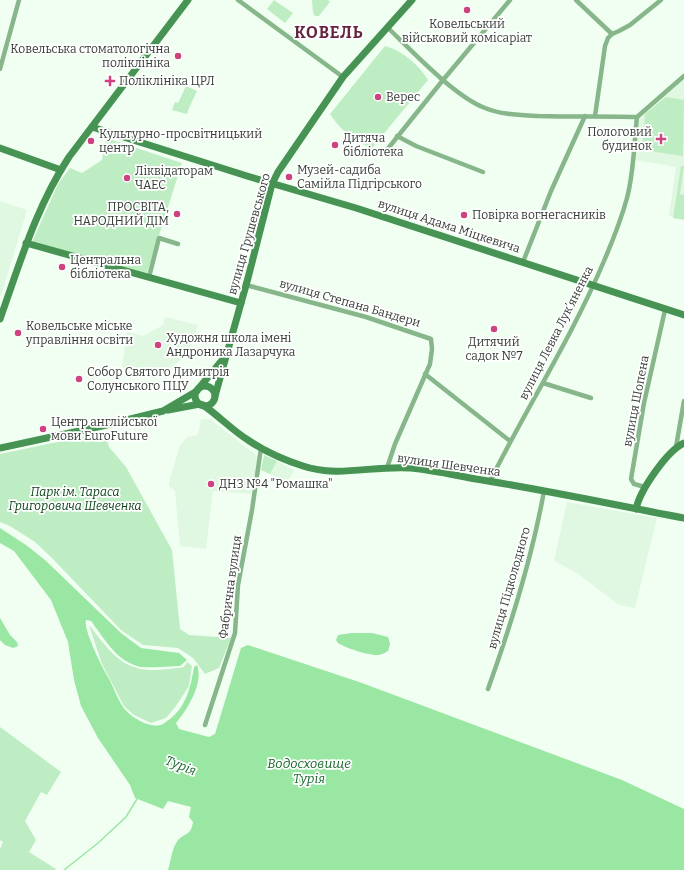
<svg xmlns="http://www.w3.org/2000/svg" width="684" height="870" viewBox="0 0 684 870" font-family="Bitter,serif">
<rect width="100%" height="100%" fill="#f0fff1"/>
<g fill="#e0f8e2">
<polygon points="684,79 684,218 669,216 676,167 635,160 639,118"/>
<polygon points="0,201 27,210 1,296 0,295"/>
<polygon points="165,317 198,325 188,354 155,379 122,367 127,332 143,336 163,325"/>
<polygon points="201,419 210,419 255,454 258,458 251,494 213,491 206,549 180,546 175,491 169,486 169,482 180,445 187,437 198,435"/>
<polygon points="277,461 294,470 287,484 270,474"/>
<polygon points="567,502 657,518 635,608 619,605 577,573 554,561"/>
</g>
<g fill="#bfedc3">
<polygon points="274,0 293,13 285,23 267,9"/>
<polygon points="312,0 328,0 330,2 319,16 315,16 313,13"/>
<path d="M385 46C403 51 419 65 428 80L372 148C355 142 340 130 330 114Z"/>
<polygon points="186,86 197,91 189,108 187,114 172,110 175,102 178,103"/>
<polygon points="666,97 684,100 683,156 642,150 645,114"/>
<polygon points="106,138 182,163 147,273 32,242 58,184 70,168 82,173 102,160"/>
<polygon points="681,166 684,166 680,194 684,195 684,220 673,218"/>
<polygon points="105,432 109,447 126,467 172,550 180,629 189,635 231,638 219,668 205,674 193,658 178,648 143,645 121,630 51,557 35,542 10,526 0,522 0,454"/>
<polygon points="264,455 277,461 270,474 261,470"/>
<path d="M89 625C102 641 116 663 137 668 149 672 171 669 184 667L187 662 192 666 189 686 176 706 166 718 151 723 134 715 124 706 102 664Z"/>
<polygon points="0,727 61,772 47,795 41,792 25,821 36,840 29,852 56,869 55,870 0,870 0,849 3,842 0,840"/>
</g>
<g fill="#9ae6a3">
<path d="M0 528 26 545 45 560 121 633 141 648 179 653 187 660 180 666C169 666 145 669 137 666 115 659 104 638 91 621L86 620C83 629 102 667 108 677 113 686 117 698 123 707 130 717 151 730 163 724 165 723 168 720 170 719 186 707 191 686 194 667L197 665C204 683 187 710 176 723L179 729 209 737 215 734 241 648 248 645 362 683 622 780 684 809V870H168C171 861 172 846 179 839 187 832 191 835 193 822L189 817 191 807 168 801 163 809 135 798 130 785 98 738 81 706 74 680 68 642 51 600 14 551 0 543Z"/>
<polygon points="0,618 10,635 17,642 18,646 13,648 5,645 0,640"/>
<path d="M352 633H372L388 637 390 644 388 651C385 653 382 654 379 655 369 656 346 648 338 643L336 640 338 635Z"/>
</g>
<g fill="none" stroke-linecap="round" stroke-linejoin="round">
<polyline stroke="#9ae6a3" stroke-width="1.5" points="64,870 98,843 126,817 137,799"/>
<g stroke="#86b68a" stroke-width="4.5">
<polyline points="238,0 343,77"/>
<polyline points="576,0 612,34"/>
<path d="M387 27C412 51 454 96 485 108 502 115 521 115 539 116 572 117 604 116 637 117L684 76"/>
<polyline points="0,69 19,0"/>
<polyline points="595,116 605,46 608,38 612,34 619,31 630,25 661,0"/>
<polyline points="397,136 416,146 483,172"/>
<polyline points="386,151 443,80 510,0"/>
<polyline points="523,262 551,191 585,116"/>
<polyline points="149,277 159,238 178,244"/>
<polyline points="246,285 366,317 431,339 432,349 430,364 395,444 387,468"/>
<polyline points="425,374 510,441"/>
<polyline points="543,383 591,398"/>
<polyline points="676,447 684,401"/>
<path d="M490 481C527 407 572 337 604 261 613 240 621 220 627 198 634 172 634 143 637 117"/>
<polyline points="645,487 634,484 631,479 644,403 665,310"/>
<path d="M488 689C511 625 532 558 544 491"/>
<polyline points="205,725 235,633 238,585 252,510 261,448"/>
</g>
<g stroke="#479354" stroke-width="7">
<polyline points="92,127 247,176 356,208 684,315"/>
<polyline points="0,148 61,170"/>
<polyline points="26,243 241,303"/>
<path d="M0 319C20 263 36 207 69 157L188 0"/>
<circle cx="205" cy="396" r="10"/>
<polyline points="199,388 224,358"/>
<polyline points="215,396 248,278 272,184 278,172 343,77 412,0"/>
<path d="M203 405C219 416 232 430 248 440 264 451 284 460 303 466 338 478 374 465 411 468 432 470 454 475 476 479 546 490 615 505 684 518"/>
<polyline points="168,410 200,404"/>
<polyline points="0,448 102,426 163,411 197,391"/>
<path d="M636 509C640 490 667 451 684 443"/>
</g>
</g>
<g fill="#cc437f" stroke="#fff" stroke-width="1.5">
<circle cx="467" cy="10" r="4"/>
<circle cx="178" cy="56" r="4"/>
<path d="M108 75h4v4h4v4h-4v4h-4v-4h-4v-4h4z"/>
<circle cx="378" cy="97" r="4"/>
<path d="M659 133h4v4h4v4h-4v4h-4v-4h-4v-4h4z"/>
<circle cx="91" cy="141" r="4"/>
<circle cx="335" cy="145" r="4"/>
<circle cx="289" cy="177" r="4"/>
<circle cx="127" cy="178" r="4"/>
<circle cx="177" cy="214" r="4"/>
<circle cx="464" cy="215" r="4"/>
<circle cx="62" cy="267" r="4"/>
<circle cx="494" cy="329" r="4"/>
<circle cx="18" cy="333" r="4"/>
<circle cx="158" cy="345" r="4"/>
<circle cx="79" cy="379" r="4"/>
<circle cx="43" cy="429" r="4"/>
<circle cx="211" cy="484" r="4"/>
</g>
<g text-anchor="middle" stroke-width="3.5" stroke-linejoin="round" paint-order="stroke">
<g font-size="12" fill="#363d37" stroke="#fff" text-anchor="start">
<text x="467" y="28" text-anchor="middle">Ковельський<tspan x="467" dy="14">військовий комісаріат</tspan></text>
<text x="170" y="53" text-anchor="end">Ковельська стоматологічна<tspan x="170" dy="14">поліклініка</tspan></text>
<text x="119" y="85">Поліклініка ЦРЛ</text>
<text x="386" y="101">Верес</text>
<text x="652" y="136" text-anchor="end">Пологовий<tspan x="652" dy="14">будинок</tspan></text>
<text x="99" y="138">Культурно-просвітницький<tspan x="99" dy="14">центр</tspan></text>
<text x="343" y="142">Дитяча<tspan x="343" dy="14">бібліотека</tspan></text>
<text x="297" y="174">Музей-садиба<tspan x="297" dy="14">Самійла Підгірського</tspan></text>
<text x="135" y="175">Ліквідаторам<tspan x="135" dy="14">ЧАЕС</tspan></text>
<text x="169" y="211" text-anchor="end">ПРОСВІТА,<tspan x="169" dy="14">НАРОДНИЙ ДІМ</tspan></text>
<text x="472" y="219">Повірка вогнегасників</text>
<text x="70" y="264">Центральна<tspan x="70" dy="14">бібліотека</tspan></text>
<text x="26" y="330">Ковельське міське<tspan x="26" dy="14">управління освіти</tspan></text>
<text x="166" y="342">Художня школа імені<tspan x="166" dy="14">Андроника Лазарчука</tspan></text>
<text x="494" y="346" text-anchor="middle">Дитячий<tspan x="494" dy="14">садок №7</tspan></text>
<text x="87" y="376">Собор Святого Димитрія<tspan x="87" dy="14">Солунського ПЦУ</tspan></text>
<text x="51" y="426">Центр англійської<tspan x="51" dy="14">мови EuroFuture</tspan></text>
<text x="219" y="488">ДНЗ №4 "Ромашка"</text>
</g>
<g font-size="12" fill="#363d37" stroke="#fff">
<text transform="translate(449 226) rotate(18)" y="4">вулиця Адама Міцкевича</text>
<text transform="translate(249 234) rotate(-74)" y="4">вулиця Грушевського</text>
<text transform="translate(350 303) rotate(16)" y="4">вулиця Степана Бандери</text>
<text transform="translate(556 333) rotate(-63)" y="4">вулиця Левка Лукʼяненка</text>
<text transform="translate(636 401) rotate(-79)" y="4">вулиця Шопена</text>
<text transform="translate(449 465) rotate(8)" y="4">вулиця Шевченка</text>
<text transform="translate(230 587) rotate(-82)" y="4">Фабрична вулиця</text>
<text transform="translate(509 588) rotate(-74)" y="4">вулиця Підколодного</text>
</g>
<g font-size="12" font-style="italic" fill="#0b4219" stroke="#fff">
<text x="75" y="496">Парк ім. Тараса<tspan x="75" dy="14">Григоровича Шевченка</tspan></text>
</g>
<g font-size="13" font-style="italic" fill="#17662a" stroke="#fff">
<text x="309" y="768">Водосховище<tspan x="309" dy="15">Турія</tspan></text>
<text transform="translate(181 765) rotate(22)" y="5">Турія</text>
</g>
<g font-size="16" font-weight="bold" letter-spacing="1" fill="#65233e" stroke="#fff">
<text x="329" y="38">КОВЕЛЬ</text>
</g>
</g>
</svg>
